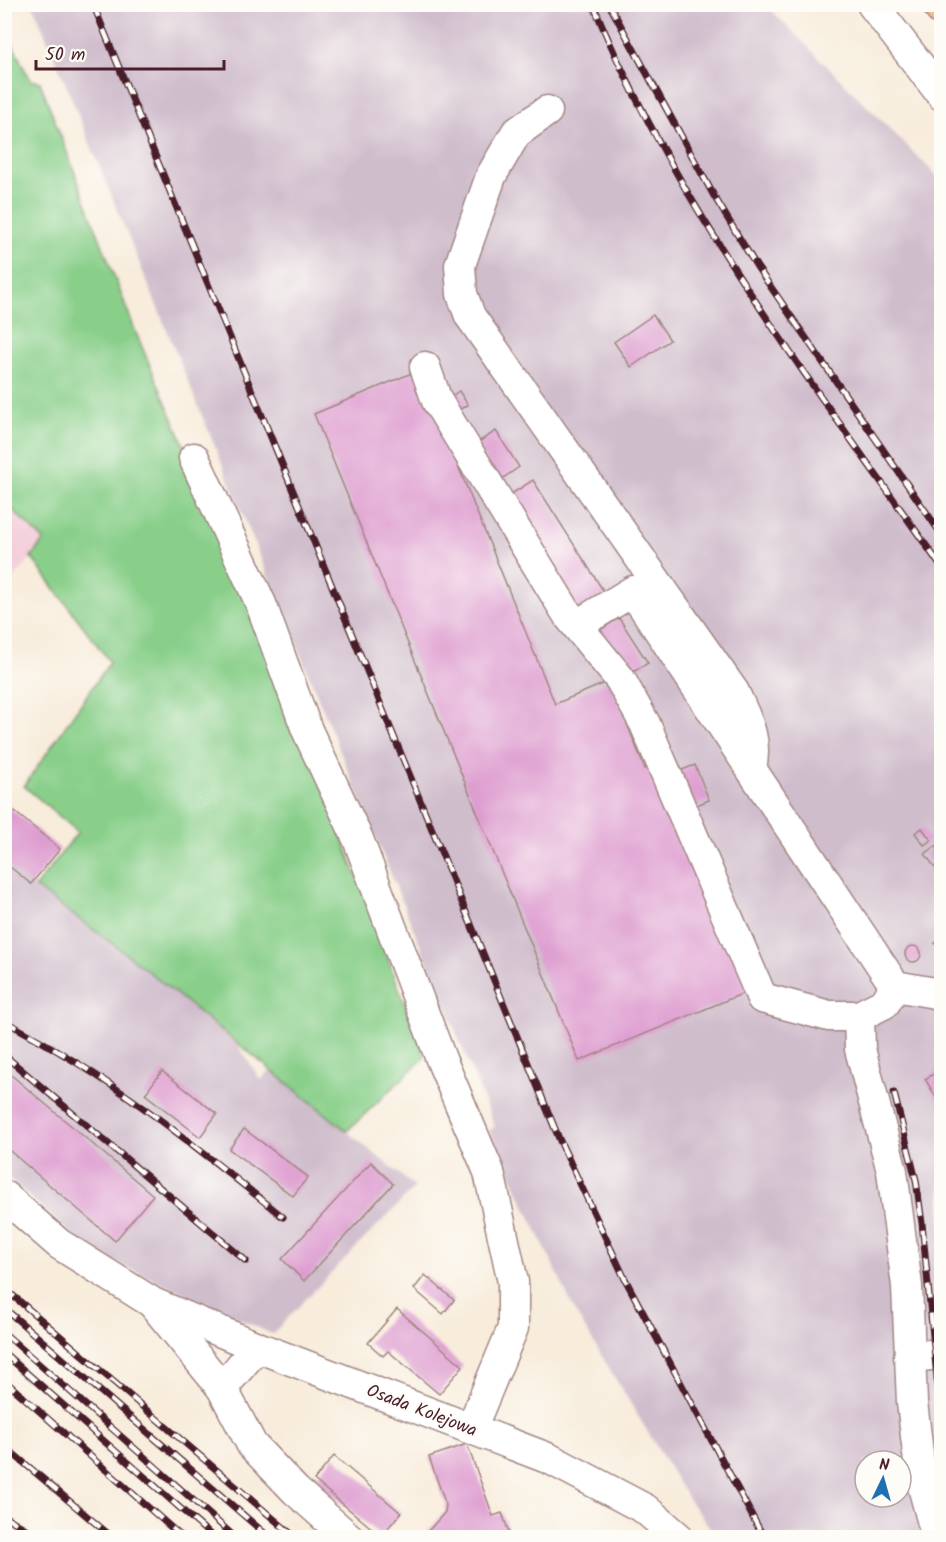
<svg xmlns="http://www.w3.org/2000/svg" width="946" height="1542" viewBox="0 0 946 1542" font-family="Kalam,sans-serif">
<rect width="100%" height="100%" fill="#fdfcf7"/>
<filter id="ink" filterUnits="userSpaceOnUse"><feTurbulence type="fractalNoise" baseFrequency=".0167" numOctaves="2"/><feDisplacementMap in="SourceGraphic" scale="12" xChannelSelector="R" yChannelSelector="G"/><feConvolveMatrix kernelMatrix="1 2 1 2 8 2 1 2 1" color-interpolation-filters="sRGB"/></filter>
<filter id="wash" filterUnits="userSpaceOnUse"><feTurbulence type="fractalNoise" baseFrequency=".008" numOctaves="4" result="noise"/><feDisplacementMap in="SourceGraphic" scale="24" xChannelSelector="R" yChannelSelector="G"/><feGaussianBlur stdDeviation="1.35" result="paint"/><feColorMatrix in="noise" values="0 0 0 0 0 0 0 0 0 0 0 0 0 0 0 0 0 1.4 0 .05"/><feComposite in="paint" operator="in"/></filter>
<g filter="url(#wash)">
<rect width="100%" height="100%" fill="#f8ecdb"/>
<polygon fill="#f4cfdc" points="5,505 45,540 5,590"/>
<g fill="#d0bdcc" fill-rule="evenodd">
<path d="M33 5H766L941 180V1537H717L687 1497 577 1315 489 1130 495 1127ZM865 1461H901V1497H865Z"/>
<polygon points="4,803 60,849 31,884 124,952 235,1041 261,1080 271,1069 415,1187 272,1334 111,1260 77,1239 5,1175"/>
</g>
<polygon fill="#89cf8a" stroke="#6a775a" stroke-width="1.5" points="4,27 30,80 40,82 136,333 264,631 425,1057 347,1131 124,952 35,887 78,832 24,786 110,662 31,557 44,540 5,503"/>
<g id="blocks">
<g fill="#de9dd0">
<polygon points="653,315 670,340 631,367 614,342"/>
<polygon points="419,370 555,704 610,681 645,769 649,767 749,991 579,1061 314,414"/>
<polygon points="459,391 468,405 458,410 450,397"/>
<polygon points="496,431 519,467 499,481 475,444"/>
<polygon points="533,480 606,595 578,613 505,498"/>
<polygon points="619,618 648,663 628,675 600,630"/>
<polygon points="695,765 709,800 692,807 677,772"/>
<polygon points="4,803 60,849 31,884 4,862"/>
<polygon points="922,828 931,840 924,845 915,833"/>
<polygon points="936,846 942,854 942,877 925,854"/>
<polygon points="942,939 942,952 935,943"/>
<circle cx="913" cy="954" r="8"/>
<polygon points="4,1069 153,1195 115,1241 4,1146"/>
<polygon points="942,1069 942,1107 925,1079"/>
<polygon points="162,1071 217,1114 200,1137 145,1094"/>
<polygon points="244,1129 308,1177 293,1196 229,1149"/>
<polygon points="371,1162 393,1184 304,1281 282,1259"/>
<polygon points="425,1275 454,1300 443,1314 414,1289"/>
<polygon points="397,1309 463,1366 439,1394 388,1351 383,1356 368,1343"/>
<polygon points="467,1444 493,1516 502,1513 511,1538 422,1538 445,1512 446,1505 429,1457"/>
<polygon points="334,1456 401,1513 381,1536 314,1480"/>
</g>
</g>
</g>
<g filter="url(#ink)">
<use href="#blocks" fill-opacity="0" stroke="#a18683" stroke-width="1.5"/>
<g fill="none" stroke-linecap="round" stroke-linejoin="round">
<g stroke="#a18683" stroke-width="33">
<g id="minor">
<polyline points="872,4 942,95"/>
<path d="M547 111 516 133 491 176 460 265 462 294 470 316 734 692C746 719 758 738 751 768"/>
<polyline points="425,367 437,401 568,615 620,679 645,724 762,998 829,1016 859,1016"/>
<polyline points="194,458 261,604 307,730 358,839 441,1059 489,1172 513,1282 513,1328 471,1429"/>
<polyline points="577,625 633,591 895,986 885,1003 859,1016 860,1049 892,1171 907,1286 912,1402 921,1479 937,1538"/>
<polyline points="895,986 935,993 942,997"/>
<polyline points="4,1196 59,1244 153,1303 257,1347 550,1459 645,1509 679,1538"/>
<polyline points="155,1306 222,1388 252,1445 296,1491 349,1538"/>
<polyline points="909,1357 942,1354"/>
<polyline points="222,1388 257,1347"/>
</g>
</g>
<g stroke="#a18683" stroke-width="36">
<polyline id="highway" points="939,4 942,9"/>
</g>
<use href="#minor" stroke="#fff" stroke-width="30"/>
<use href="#highway" stroke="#f8bd89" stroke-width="33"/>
<g stroke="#4a1f2b" stroke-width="7">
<g id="rail">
<polyline points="93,4 560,1141 625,1279 764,1538"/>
<path d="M593 4C677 209 816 388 942 568"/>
<polyline points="609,4 714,196 757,267 942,535"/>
<path d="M4 1021C110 1076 192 1143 283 1217"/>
<polyline points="4,1055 246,1261"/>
<polyline points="894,1093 916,1180 922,1223 942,1429"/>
<polyline points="4,1288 296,1538"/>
<polyline points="4,1308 270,1538"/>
<polyline points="4,1333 236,1538"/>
<polyline points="4,1353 214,1538"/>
<polyline points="4,1380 183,1538"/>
<polyline points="4,1446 113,1538"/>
<polyline points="4,1516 41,1538"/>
</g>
</g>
<use href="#rail" stroke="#fdfcf7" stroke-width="4.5" stroke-dasharray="14" stroke-linecap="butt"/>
</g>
</g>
<g text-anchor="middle" stroke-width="4.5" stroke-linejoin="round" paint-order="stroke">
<g font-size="18" fill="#4a1f2b" stroke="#fdfcf7">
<text transform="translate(422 1410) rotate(21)" y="6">Osada Kolejowa</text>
</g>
</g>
<rect width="946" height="1542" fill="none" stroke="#fdfcf7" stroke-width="24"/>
<g transform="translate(883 1479) rotate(5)"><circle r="28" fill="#fdfcf7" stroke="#b5a4a5" stroke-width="1.5"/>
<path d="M0-4.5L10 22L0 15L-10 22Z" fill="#1f6fb2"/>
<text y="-9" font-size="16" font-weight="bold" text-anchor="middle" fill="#4a1f2b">N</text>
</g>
<path d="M36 60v9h188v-9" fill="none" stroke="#4a1f2b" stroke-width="3"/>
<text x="45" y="60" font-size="18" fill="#4a1f2b" stroke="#fdfcf7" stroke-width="4.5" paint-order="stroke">50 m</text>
</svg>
